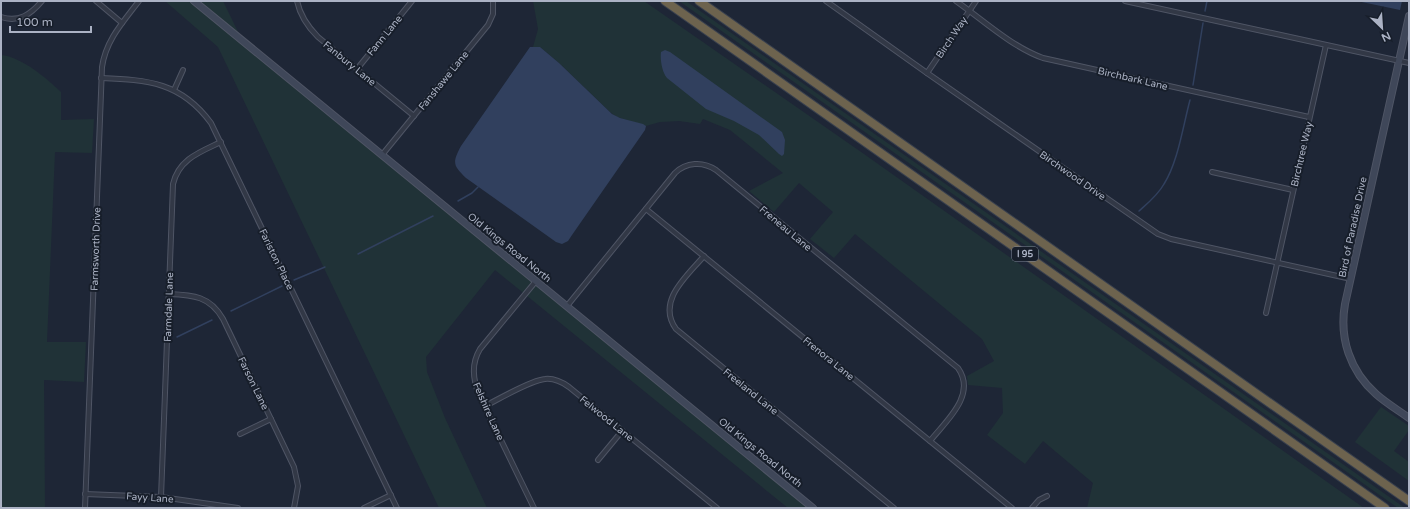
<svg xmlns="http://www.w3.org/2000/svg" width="1410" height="509" viewBox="0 0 1410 509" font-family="'Varela Round',sans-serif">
<rect width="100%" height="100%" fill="#1e2636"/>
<g fill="#203237">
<polygon points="165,1 189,1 809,508 788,508 495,270 426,357 427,372 445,418 487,508 439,508 218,47"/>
<polygon points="198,1 223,1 239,34"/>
<polygon points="533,1 644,1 864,154 1364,508 1087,508 1093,483 1043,441 1025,464 987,435 1003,413 1002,388 968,385 967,376 994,361 982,339 855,234 834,258 810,239 833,212 799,183 774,212 749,191 783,173 730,130 703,119 700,124 679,121 660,122 646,126 617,117 610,112 559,63 540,47 533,47 538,29"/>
<polygon points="679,1 686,1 1405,508 1398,508"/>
<path d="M1 55C22 57 46 78 61 92V120L94 119 92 153 55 152 47 342H86L84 382 44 380 45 508H1Z"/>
<polygon points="1381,407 1409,426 1409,430 1394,451 1409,462 1409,481 1355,442"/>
</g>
<g fill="#31405e">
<polygon points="1357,1 1402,1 1400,10"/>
<path d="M530 47H540L559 63 612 114 620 118 643 124 646 126 645 130 572 235 568 241 562 244 556 242 466 178C453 165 452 163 461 146Z"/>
<path d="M665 50 670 52 782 132 785 140 784 154 782 156 779 154 759 135 734 121 706 109 667 78C662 72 660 60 661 52Z"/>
</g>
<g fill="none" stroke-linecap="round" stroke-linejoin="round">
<g stroke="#31405e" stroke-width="1.5">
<polyline points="1205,11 1207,1"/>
<polyline points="1193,85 1203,23"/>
<polyline points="458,201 472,193 478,187"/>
<path d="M1139 211C1148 203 1158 195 1164 184 1178 162 1183 126 1190 100"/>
<polyline points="358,254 433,216"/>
<polyline points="294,280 325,267"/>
<polyline points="231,311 282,286"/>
<polyline points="177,337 212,320"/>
</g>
<g stroke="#4f5565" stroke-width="6">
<g id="street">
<polyline points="96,1 122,23"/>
<path d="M297 1C300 15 308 27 318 37L414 116"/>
<polyline points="826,1 927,73 1158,234 1171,239 1351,279"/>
<path d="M956 1C983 20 1012 47 1043 58L1309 117"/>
<polyline points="1125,1 1409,63"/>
<path d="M1 17C19 23 31 14 42 1"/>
<polyline points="357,69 412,1"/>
<polyline points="927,73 976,1"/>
<path d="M101 78C148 80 181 82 211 123L397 508"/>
<polyline points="174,90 183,70"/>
<polyline points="382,155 488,25 493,14 493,1"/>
<polyline points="1212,172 1293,190"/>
<polyline points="646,209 1012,508"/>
<path d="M704 256C687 276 656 301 676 329L894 508"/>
<path d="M169 294C193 295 210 296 223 319L294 467 298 486 294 508"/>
<path d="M567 306 675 173C686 162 703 161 716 170L958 368C977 395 946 421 930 441"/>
<polyline points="1266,313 1326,45"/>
<path d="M485 406C499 399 531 380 545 379 554 378 562 382 569 387L717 508"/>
<polyline points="240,434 271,419"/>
<polyline points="598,460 622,431"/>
<polyline points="85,494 161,497 238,508"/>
<path d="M161 497 173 184C179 159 200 152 221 142"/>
<path d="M85 508 102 67C106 40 123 22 139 1"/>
<polyline points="364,508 391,495"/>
<path d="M534 508 479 395C473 379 471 364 480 349L536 281"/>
<polyline points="1032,508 1039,500 1047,496"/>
</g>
</g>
<g stroke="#4f5565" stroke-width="8">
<g id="secondary">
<polyline points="194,1 813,508"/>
<path d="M1409 16 1345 304C1339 338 1350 371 1376 394 1386 403 1398 410 1409 418"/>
</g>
</g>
<g stroke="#39404e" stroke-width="10">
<g id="highway">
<polyline points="665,1 1385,508"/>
<polyline points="699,1 1409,501"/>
</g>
</g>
<use href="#street" stroke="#323846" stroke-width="4"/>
<use href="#secondary" stroke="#3f4759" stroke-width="6"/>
<use href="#highway" stroke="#6d634e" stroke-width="8"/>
</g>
<g text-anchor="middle" stroke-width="4" stroke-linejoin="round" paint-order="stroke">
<rect fill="#171e2a" stroke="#7f8696" stroke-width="1" x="1012" y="247" width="26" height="14" rx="3"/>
<g font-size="9" font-weight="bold" fill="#abb2c4">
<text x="1025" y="257">I 95</text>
</g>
<g font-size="10" fill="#abb2c4" stroke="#171e2a">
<text transform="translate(384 35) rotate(-51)" y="4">Fann Lane</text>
<text transform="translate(951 37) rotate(-56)" y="4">Birch Way</text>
<text transform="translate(350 63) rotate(39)" y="4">Fanbury Lane</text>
<text transform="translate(1133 78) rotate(13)" y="4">Birchbark Lane</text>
<text transform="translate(443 80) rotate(-51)" y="4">Fanshawe Lane</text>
<text transform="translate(1301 154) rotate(-77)" y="4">Birchtree Way</text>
<text transform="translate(1073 175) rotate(35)" y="4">Birchwood Drive</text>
<text transform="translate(1352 227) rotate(-78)" y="4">Bird of Paradise Drive</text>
<text transform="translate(786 228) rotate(40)" y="4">Freneau Lane</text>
<text transform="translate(510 247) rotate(39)" y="4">Old Kings Road North</text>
<text transform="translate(95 249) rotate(-88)" y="4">Farmsworth Drive</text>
<text transform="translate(277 259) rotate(64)" y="4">Fariston Place</text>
<text transform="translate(168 307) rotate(-88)" y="4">Farmdale Lane</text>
<text transform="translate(829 358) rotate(39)" y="4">Frenora Lane</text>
<text transform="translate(254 383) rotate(64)" y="4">Farson Lane</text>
<text transform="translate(751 391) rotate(39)" y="4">Freeland Lane</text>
<text transform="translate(489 411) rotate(66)" y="4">Felshire Lane</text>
<text transform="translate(607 418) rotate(39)" y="4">Felwood Lane</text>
<text transform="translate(761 452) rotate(39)" y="4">Old Kings Road North</text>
<text transform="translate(150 497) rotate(4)" y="4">Fayy Lane</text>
</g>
</g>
<rect width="1410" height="509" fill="none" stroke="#abb2c4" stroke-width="4"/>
<g transform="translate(1382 28) rotate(155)" stroke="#171e2a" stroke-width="3" paint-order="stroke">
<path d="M0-3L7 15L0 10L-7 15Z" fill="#abb2c4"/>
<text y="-6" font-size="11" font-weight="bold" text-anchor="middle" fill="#abb2c4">N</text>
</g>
<path d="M10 26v6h81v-6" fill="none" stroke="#abb2c4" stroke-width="2"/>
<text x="16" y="26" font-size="12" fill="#abb2c4" stroke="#171e2a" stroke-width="3" paint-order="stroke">100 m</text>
</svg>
